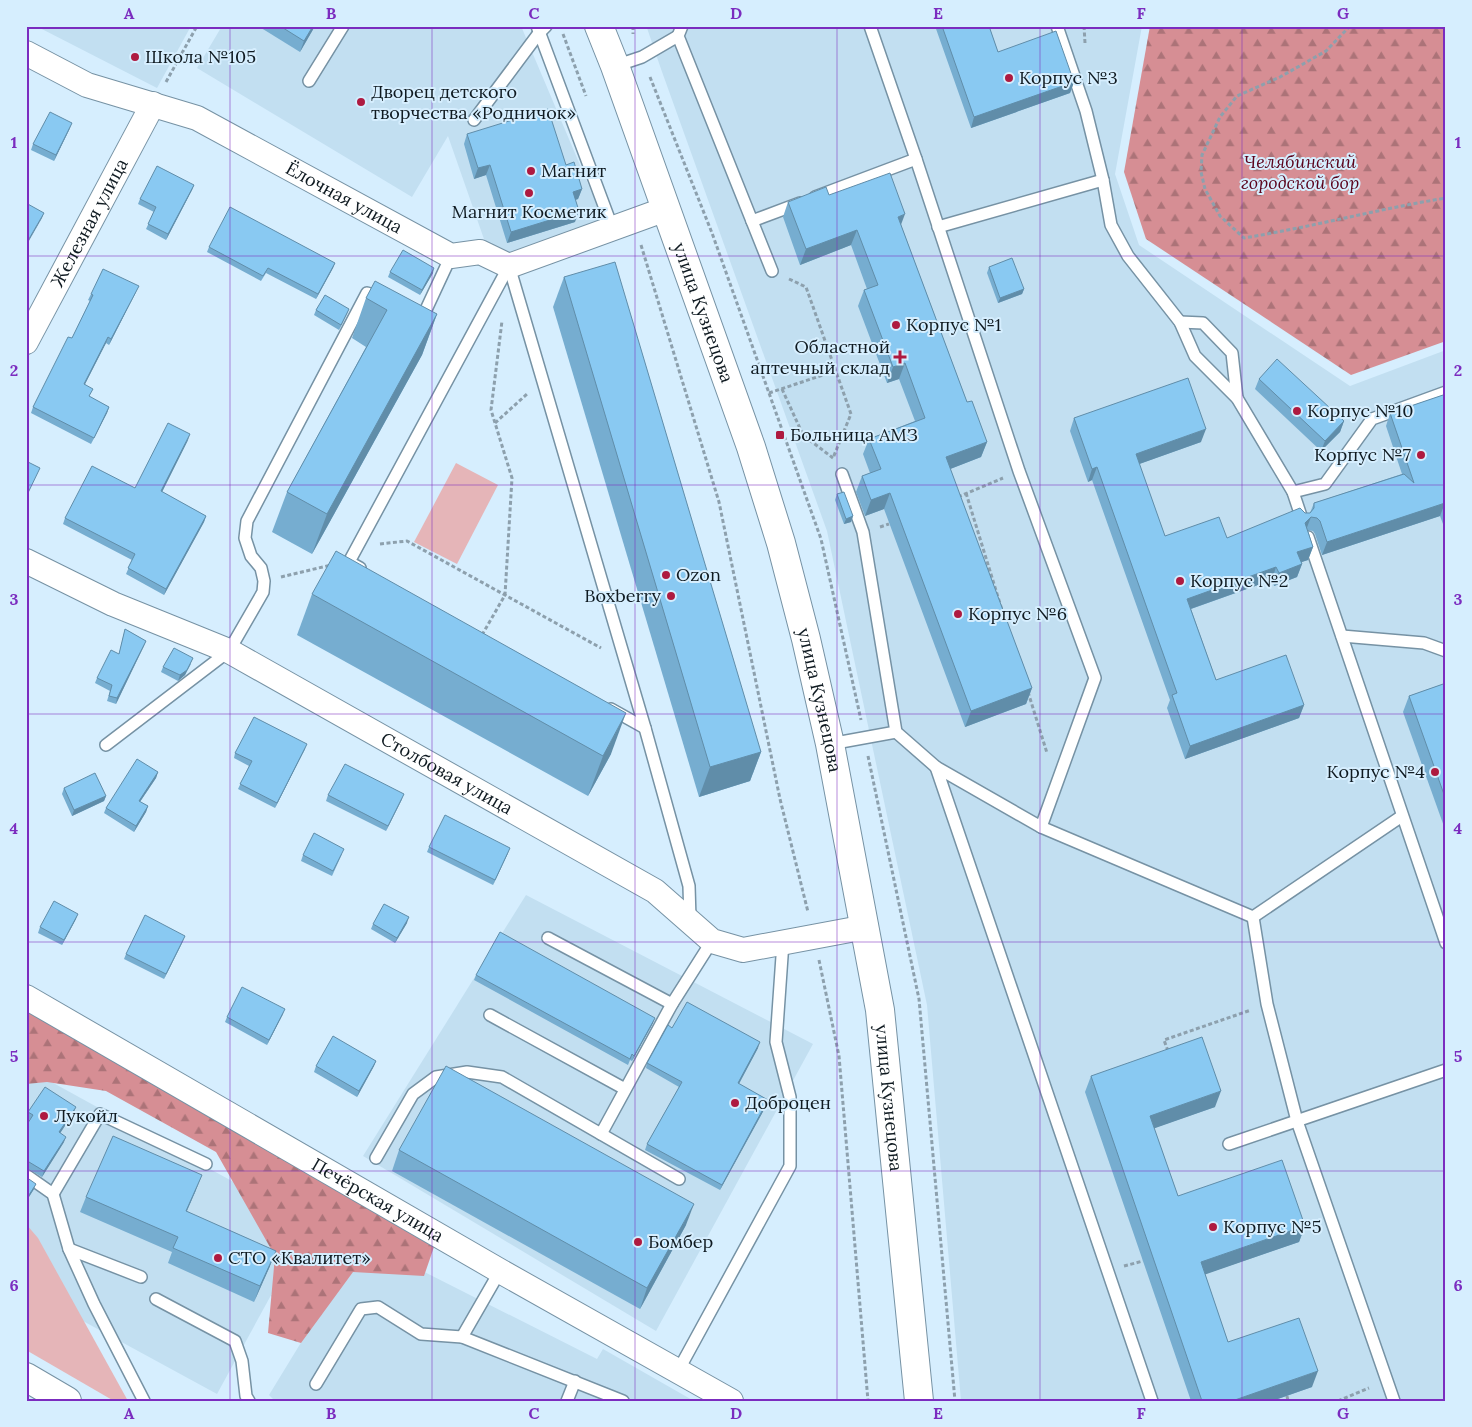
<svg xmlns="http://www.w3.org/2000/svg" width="1472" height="1427" viewBox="0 0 1472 1427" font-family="Lora,serif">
<defs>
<pattern id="forest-firs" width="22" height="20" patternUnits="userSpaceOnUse" patternTransform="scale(1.25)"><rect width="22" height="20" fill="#d68e94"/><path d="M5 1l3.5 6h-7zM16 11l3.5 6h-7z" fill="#ac7378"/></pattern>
</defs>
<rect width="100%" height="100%" fill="#d6eefe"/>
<g fill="#c2dff1">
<polygon points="36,26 191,26 157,88"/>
<polygon points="222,26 521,26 605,224 492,262 448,136 412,197 197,68"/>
<polygon points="649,26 1142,26 1115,174 1139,245 1350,386 1446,350 1446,1401 961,1401 927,1005 827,531 661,69 647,28"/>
<polygon points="526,895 813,1044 656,1331 363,1156"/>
<polygon points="26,1068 310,1224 217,1394 26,1290"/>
<polygon points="363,1241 597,1359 603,1349 694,1401 275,1401 269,1395"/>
</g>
<g fill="#e5b5b8">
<polygon points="456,463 498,485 457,564 414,542"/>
<polygon points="26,1224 38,1238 128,1401 114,1401 26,1350"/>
</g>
<g fill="url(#forest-firs)">
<polygon points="1150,26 1446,26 1446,341 1351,375 1146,239 1124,172"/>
<polygon points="26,1011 435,1244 424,1276 353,1272 301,1343 268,1333 275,1256 216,1152 106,1091 47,1082 26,1084"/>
</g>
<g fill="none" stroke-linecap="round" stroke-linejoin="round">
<g stroke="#7692a4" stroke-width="14">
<g id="service">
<polyline points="537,26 612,227"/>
<polyline points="682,26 678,36 772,271"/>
<polyline points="870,26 916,159 1019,471 1095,678 1041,827"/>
<polyline points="1057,26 1086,111 1103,180 1111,225 1128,256 1180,322 1195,356 1237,398 1293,492 1302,519"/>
<polyline points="615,66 642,57 678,36"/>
<polyline points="309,81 343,26"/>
<polyline points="474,120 539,33 546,26"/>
<polyline points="815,197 916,159"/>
<polyline points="752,221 800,203"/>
<polyline points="938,227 1103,180"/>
<polyline points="509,266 645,728 689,886 690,919"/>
<polyline points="415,311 424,314 451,256"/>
<polyline points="1180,322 1203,323 1232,353 1237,398"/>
<polyline points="842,474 863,532 896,732 936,767"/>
<polyline points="1293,492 1325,484 1372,419 1446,392"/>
<polyline points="1308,537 1446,943"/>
<polyline points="360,568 349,562 509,266"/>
<polyline points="1342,636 1424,643 1446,651"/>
<polyline points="611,709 645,728"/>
<polyline points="830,744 896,732"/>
<polyline points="106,745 229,651 263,592 264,581 261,568 251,556 245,538 247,521 367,293 381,298"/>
<polyline points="1253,917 1267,1004 1297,1121 1394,1401"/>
<polyline points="548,938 672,1004"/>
<polyline points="490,1015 625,1089"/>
<polyline points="601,1134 672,1004 712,941"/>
<polyline points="1229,1144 1446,1070"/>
<polyline points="376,1158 413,1094 436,1077 467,1072 502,1077 679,1179"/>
<polyline points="26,1175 53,1194 69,1249 94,1304 144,1401"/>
<polyline points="53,1194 100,1114 206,1164"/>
<polyline points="69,1249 141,1277"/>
<polyline points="156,1299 235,1341 242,1361 246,1396 249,1401"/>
<polyline points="462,1337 500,1271"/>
<polyline points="678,1371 790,1166 790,1097 776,1042 783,942"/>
<polyline points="316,1384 361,1309 378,1307 421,1334 462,1337 623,1401"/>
<polyline points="567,1401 575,1381"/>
<polyline points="1152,1401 936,767 1041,827 1253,917 1402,816"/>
</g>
</g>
<g stroke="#7692a4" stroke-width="26">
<g id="minor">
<path id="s1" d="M26 53 87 85 197 118 451 256 480 252 509 266 666 209"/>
<path id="s2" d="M26 342 153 104"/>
<path id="s3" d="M26 561 113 604 229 651 655 891 712 941 743 950 866 927"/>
<path id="s4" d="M26 997 500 1271 731 1401"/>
</g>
</g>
<g stroke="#7692a4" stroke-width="30">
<g id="tertiary">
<path id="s5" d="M599 26 615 66 751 447 781 543 806 639 830 744 880 1010 919 1401"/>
</g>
</g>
<g stroke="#7692a4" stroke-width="30">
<polyline id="primary" points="26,1377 67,1401"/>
</g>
<g stroke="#8da0ad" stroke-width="3" stroke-dasharray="4 2.5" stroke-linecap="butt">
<polyline points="633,26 633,34"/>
<polyline points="1084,26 1085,43"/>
<path d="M1350 26 1326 51 1280 77 1237 96 1220 117 1202 155 1201 172 1205 189 1220 216 1244 238C1312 227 1378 209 1446 198"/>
<polyline points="563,34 586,96"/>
<polyline points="650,77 712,233 821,539 861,720"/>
<polyline points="166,82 197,26"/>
<polyline points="641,245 719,502 780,799 808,912"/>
<polyline points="789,279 806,287 851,414 833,458"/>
<polyline points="782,389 803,435 833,458"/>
<polyline points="769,393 835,371"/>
<polyline points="495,423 527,394"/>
<polyline points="966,493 1002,610"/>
<polyline points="958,497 1003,478"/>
<polyline points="880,527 889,524"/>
<polyline points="380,544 407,541 601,648"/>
<polyline points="281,577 331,565"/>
<polyline points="482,635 505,595 512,478 491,410 502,321"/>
<polyline points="1028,692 1047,753"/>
<polyline points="868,756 919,999 955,1401"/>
<polyline points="819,960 839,1056 868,1401"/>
<polyline points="1168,1051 1164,1040 1251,1010"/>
<polyline points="1124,1266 1143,1261"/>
<polyline points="1287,1396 1288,1401"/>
<polyline points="1338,1401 1369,1388"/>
</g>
<use href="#service" stroke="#fff" stroke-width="11"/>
<use href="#minor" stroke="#fff" stroke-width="24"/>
<use href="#tertiary" stroke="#fff" stroke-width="28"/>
<use href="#primary" stroke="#fff" stroke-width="28"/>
</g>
<g fill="#76add0">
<polygon points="258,26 315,26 300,52"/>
<polygon points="935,26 989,26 998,52 1074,82 1070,93 971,128"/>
<polygon points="70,128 54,161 31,150 33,144"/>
<polygon points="467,134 566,165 582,189 578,199 575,200 575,222 507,243 486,175 474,179 464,144"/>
<polygon points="194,185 192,190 166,240 146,229 154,212 138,204 140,199"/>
<polygon points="829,195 901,225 967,402 987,442 981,457 950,469 1032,688 1026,704 965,727 884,509 865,516 856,492 862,476 870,473 863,454 869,439 915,421 899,379 887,383 858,306 864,290 867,289 851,245 800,265 783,217 788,202"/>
<polygon points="209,247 335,263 333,268 316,299 266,273 261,281 207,252"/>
<polygon points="989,267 1024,289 1022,294 998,303 987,273"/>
<polygon points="390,272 433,273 420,295 388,277"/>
<polygon points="564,277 761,752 750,781 699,797 553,307"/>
<polygon points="136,292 109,345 106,343 85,384 90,397 109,407 107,413 91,444 31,413 33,407 72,338 90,301 88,300 91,294"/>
<polygon points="366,298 437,314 422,355 312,554 272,532 287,492 366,347 352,338"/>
<polygon points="349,309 339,330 314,315 316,310"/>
<polygon points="1259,379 1344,421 1340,432 1321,451 1255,389"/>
<polygon points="1446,394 1446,532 1440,516 1322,555 1315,534 1313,531 1308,530 1313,547 1308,560 1301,562 1302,564 1297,577 1274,586 1272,580 1191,609 1216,680 1304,705 1299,718 1185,759 1167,708 1170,700 1092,480 1088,482 1070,431 1074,418 1201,442 1139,464 1165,536 1227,538 1305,513 1310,513 1314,503 1402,474 1386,426 1390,413"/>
<polygon points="188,440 162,492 206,516 204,522 164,595 126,574 132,560 63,524 65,518 135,488"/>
<polygon points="837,494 853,516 851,522 844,524 835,500"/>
<polygon points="312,594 611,754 588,796 297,635"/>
<polygon points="125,629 146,641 116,704 107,701 110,691 95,683 97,678 119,654"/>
<polygon points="191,664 185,675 178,681 161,672 163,667"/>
<polygon points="1446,683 1446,832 1403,712 1409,696"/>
<polygon points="305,749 275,808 238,789 249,766 234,758 235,753"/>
<polygon points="158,772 156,778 140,802 148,806 146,812 134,832 104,813 106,808"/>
<polygon points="64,788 106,796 104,801 72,816 62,794"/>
<polygon points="328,795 402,799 386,831 326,801"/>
<polygon points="429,847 508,853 493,885 427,852"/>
<polygon points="342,854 332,876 301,861 303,855"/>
<polygon points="76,919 62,945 38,933 40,927"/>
<polygon points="407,923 395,943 371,929 373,924"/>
<polygon points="183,941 164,979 124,959 126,954"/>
<polygon points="476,975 653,1023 632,1061 630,1060 628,1065 474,980"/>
<polygon points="283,1014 267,1045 225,1022 227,1017"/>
<polygon points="672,1028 758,1048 739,1084 768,1100 766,1106 720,1190 645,1150 647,1144 679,1087 646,1068 647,1063"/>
<polygon points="376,1061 374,1066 357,1097 314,1072 316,1066"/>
<polygon points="1091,1076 1215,1107 1154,1128 1178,1196 1305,1226 1299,1242 1205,1274 1228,1342 1312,1387 1272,1401 1191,1401 1085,1092"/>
<polygon points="28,1112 74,1112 60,1133 64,1142 42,1177 27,1168 30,1120 26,1118"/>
<polygon points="399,1150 686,1225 640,1309 392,1171"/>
<polygon points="26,1177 34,1189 27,1200 26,1200"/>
<polygon points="196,1190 187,1211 270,1266 254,1302 168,1263 172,1252 80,1212 86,1197"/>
</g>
<g fill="#608da9">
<polygon points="313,26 315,26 300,52 304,41"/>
<polygon points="1074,82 1070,93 971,128 974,117"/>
<polygon points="72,123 70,128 54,161 56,155"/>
<polygon points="490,165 486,175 474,179 478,168"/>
<polygon points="194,185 192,190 166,240 168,234"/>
<polygon points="582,189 578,199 569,202 573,192"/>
<polygon points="579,211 575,222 507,243 511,232"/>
<polygon points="44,213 42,218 26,246 26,244"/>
<polygon points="905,214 899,230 898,217"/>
<polygon points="857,230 851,245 800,265 806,249"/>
<polygon points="335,263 333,268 316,299 318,294"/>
<polygon points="434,268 433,273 420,295 422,290"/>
<polygon points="139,286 136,292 109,345 111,339"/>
<polygon points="1024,289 1022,294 998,303 1000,298"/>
<polygon points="349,309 347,314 339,330 341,325"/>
<polygon points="437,314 422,355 312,554 327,514"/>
<polygon points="108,337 106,343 82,390 84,384"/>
<polygon points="905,363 899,379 887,383 893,367"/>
<polygon points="109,407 107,413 91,444 94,438"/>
<polygon points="1344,421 1340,432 1321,451 1325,441"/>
<polygon points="1206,429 1201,442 1131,467 1136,454"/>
<polygon points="190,434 188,440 159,498 161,491"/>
<polygon points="987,442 981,457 940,473 946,457"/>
<polygon points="1097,467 1092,480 1088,482 1092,469"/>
<polygon points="890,493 884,509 865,516 871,500"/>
<polygon points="1445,503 1440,516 1322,555 1327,542"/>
<polygon points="206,516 204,522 164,595 166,589"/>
<polygon points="853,516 851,522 844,524 846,519"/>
<polygon points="1311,517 1306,530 1305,523"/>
<polygon points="1313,547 1308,560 1293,565 1297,552"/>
<polygon points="1302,564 1297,577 1274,586 1279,573"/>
<polygon points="1276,567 1272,580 1182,612 1187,599"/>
<polygon points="146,641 144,646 116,704 117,698"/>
<polygon points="193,658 185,675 178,681 180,675"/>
<polygon points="1032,688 1026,704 965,727 971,711"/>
<polygon points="1304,705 1299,718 1185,759 1190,746"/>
<polygon points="626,713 611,754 588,796 603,756"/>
<polygon points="307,744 305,749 275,808 277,803"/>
<polygon points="761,752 750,781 699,797 710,767"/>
<polygon points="158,772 156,778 137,806 139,801"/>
<polygon points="404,794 402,799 386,831 388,826"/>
<polygon points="106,796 104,801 72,816 74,810"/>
<polygon points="148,806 146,812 134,832 136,826"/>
<polygon points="510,848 508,853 493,885 495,880"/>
<polygon points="78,914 76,919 62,945 64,940"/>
<polygon points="409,917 407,923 395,943 397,938"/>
<polygon points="185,936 183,941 164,979 166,974"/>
<polygon points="285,1009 283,1014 267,1045 269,1040"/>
<polygon points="655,1018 653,1023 632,1061 634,1056"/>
<polygon points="760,1042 758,1048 736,1089 738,1083"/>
<polygon points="376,1061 374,1066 357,1097 359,1091"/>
<polygon points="1221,1091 1215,1107 1144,1132 1150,1116"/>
<polygon points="768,1100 766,1106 720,1190 722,1185"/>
<polygon points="76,1107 74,1112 57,1138 59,1132"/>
<polygon points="66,1137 64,1142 42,1177 44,1171"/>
<polygon points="202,1175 196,1190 180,1226 186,1211"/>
<polygon points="36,1184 34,1189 27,1200 29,1195"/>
<polygon points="694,1204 686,1225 640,1309 647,1288"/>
<polygon points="1305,1226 1299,1242 1195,1278 1201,1262"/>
<polygon points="276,1251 270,1266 254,1302 260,1286"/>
<polygon points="1318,1371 1312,1387 1272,1401 1232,1401"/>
</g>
<g fill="#89c9f2" stroke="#608da9">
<polygon points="280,26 313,26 304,41"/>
<polygon points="942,26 989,26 998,52 1056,31 1074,82 974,117"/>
<polygon points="548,109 566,165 574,162 582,189 573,192 579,211 511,232 490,165 478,168 467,134"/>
<polygon points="50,112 72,123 56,155 33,144"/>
<polygon points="157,166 194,185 168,234 148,224 156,207 140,199"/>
<polygon points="890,173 905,214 898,217 967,402 972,401 987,442 946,457 1032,688 971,711 890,493 871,500 862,476 881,469 869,439 925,418 905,363 893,367 864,290 878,285 857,230 806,249 788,202 826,187 829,195"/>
<polygon points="26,203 44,213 26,244"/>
<polygon points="230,207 335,263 318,294 268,268 263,276 209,247"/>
<polygon points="403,250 434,268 422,290 390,272"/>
<polygon points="1012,258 1024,289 1000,298 989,267"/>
<polygon points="615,262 761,752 710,767 564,277"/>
<polygon points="103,269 139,286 111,339 108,337 84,384 93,389 89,396 109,407 94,438 33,407 68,337 72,338 93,295 91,294"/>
<polygon points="375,281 437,314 327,514 287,492 387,310 366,298"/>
<polygon points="325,295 349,309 341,325 316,310"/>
<polygon points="1277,359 1344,421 1325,441 1259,379"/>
<polygon points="1188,378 1206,429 1136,454 1165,536 1219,517 1227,538 1300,508 1305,513 1310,513 1314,508 1314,503 1404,474 1414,483 1390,413 1446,394 1446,505 1445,503 1327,542 1320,521 1317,518 1311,517 1305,523 1313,547 1297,552 1302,564 1279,573 1276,567 1187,599 1216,680 1286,655 1304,705 1190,746 1172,695 1177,693 1097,467 1092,469 1074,418"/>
<polygon points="168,423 190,434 161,491 206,516 166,589 128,568 135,554 65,518 92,466 135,488"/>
<polygon points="26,461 40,468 26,497"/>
<polygon points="844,492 853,516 846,519 837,494"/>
<polygon points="336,551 626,713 603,756 312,594"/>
<polygon points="125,629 146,641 117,698 109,696 112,685 97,678 111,650 119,654"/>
<polygon points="174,648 193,658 187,670 180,675 163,667"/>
<polygon points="1446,683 1446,800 1409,696"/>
<polygon points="254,717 307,744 277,803 240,784 252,761 235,753"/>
<polygon points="137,759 158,772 139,801 148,806 136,826 106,808"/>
<polygon points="345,764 404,794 388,826 328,795"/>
<polygon points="95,773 106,796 74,810 64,788"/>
<polygon points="445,815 510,848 495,880 429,847"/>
<polygon points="314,833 344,849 333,871 303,855"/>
<polygon points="54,901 78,914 64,940 40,927"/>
<polygon points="384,904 409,917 397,938 373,924"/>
<polygon points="145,915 185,936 166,974 126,954"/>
<polygon points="500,932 655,1018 634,1056 632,1054 630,1059 476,975"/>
<polygon points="242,987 285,1009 269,1040 227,1017"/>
<polygon points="687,1002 760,1042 738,1083 768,1100 722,1185 647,1144 682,1082 647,1063 668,1025 672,1028"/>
<polygon points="333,1036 376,1061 359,1091 316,1066"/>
<polygon points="1202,1037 1221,1091 1150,1116 1178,1196 1282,1160 1305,1226 1201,1262 1228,1342 1299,1318 1318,1371 1232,1401 1202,1401 1091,1076"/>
<polygon points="446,1066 694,1204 647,1288 399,1150"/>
<polygon points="45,1087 76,1107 59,1132 66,1137 44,1171 29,1162 26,1164 26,1126 33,1115 28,1112"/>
<polygon points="113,1136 202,1175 186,1211 276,1251 260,1286 173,1248 178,1237 86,1197"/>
<polygon points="26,1177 36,1184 29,1195 26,1193"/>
</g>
<path fill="none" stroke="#7b2cbf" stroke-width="1" stroke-opacity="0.55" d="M230 26V1401M432 26V1401M635 26V1401M837 26V1401M1040 26V1401M1242 26V1401M26 256H1446M26 485H1446M26 714H1446M26 942H1446M26 1171H1446"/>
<g fill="#ae1a40" stroke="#d6eefe" stroke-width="2">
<circle cx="135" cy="57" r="5"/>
<circle cx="1009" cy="78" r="5"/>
<circle cx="361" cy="102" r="5"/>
<circle cx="531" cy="171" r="5"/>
<circle cx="529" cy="193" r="5"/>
<circle cx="896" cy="325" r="5"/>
<path d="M897.5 349.5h5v5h5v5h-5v5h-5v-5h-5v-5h5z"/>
<circle cx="1297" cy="411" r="5"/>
<rect x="775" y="430" width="10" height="10" rx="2.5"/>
<circle cx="1421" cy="455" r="5"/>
<circle cx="666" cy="575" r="5"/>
<circle cx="1180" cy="581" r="5"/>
<circle cx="671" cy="596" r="5"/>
<circle cx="958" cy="614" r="5"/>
<circle cx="1435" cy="772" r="5"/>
<circle cx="735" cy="1103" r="5"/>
<circle cx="44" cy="1116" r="5"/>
<circle cx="1213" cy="1227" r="5"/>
<circle cx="638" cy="1242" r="5"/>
<circle cx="218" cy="1258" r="5"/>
</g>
<g text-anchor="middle" stroke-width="4" stroke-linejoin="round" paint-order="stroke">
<g font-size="18" fill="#0f1a21" stroke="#d6eefe" text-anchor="start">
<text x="145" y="63">Школа №105</text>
<text x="1019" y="84">Корпус №3</text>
<text x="371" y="98">Дворец детского<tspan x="371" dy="21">творчества «Родничок»</tspan></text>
<text x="541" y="177">Магнит</text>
<text x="529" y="218" text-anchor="middle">Магнит Косметик</text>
<text x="906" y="331">Корпус №1</text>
<text x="890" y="353" text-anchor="end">Областной<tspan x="890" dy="21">аптечный склад</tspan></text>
<text x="1307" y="417">Корпус №10</text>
<text x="790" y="441">Больница АМЗ</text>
<text x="1411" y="461" text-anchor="end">Корпус №7</text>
<text x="676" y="581">Ozon</text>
<text x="1190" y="587">Корпус №2</text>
<text x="661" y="602" text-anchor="end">Boxberry</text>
<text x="968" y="620">Корпус №6</text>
<text x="1425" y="778" text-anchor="end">Корпус №4</text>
<text x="745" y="1109">Доброцен</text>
<text x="54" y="1122">Лукойл</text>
<text x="1223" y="1233">Корпус №5</text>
<text x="648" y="1248">Бомбер</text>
<text x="228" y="1264">СТО «Квалитет»</text>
</g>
<g font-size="18" font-style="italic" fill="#5a021b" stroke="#d6eefe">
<text x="1300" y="168">Челябинский<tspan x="1300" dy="21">городской бор</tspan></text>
</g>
<g font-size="18" fill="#0f1a21" stroke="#d6eefe">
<text dy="6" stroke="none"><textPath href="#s1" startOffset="351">Ёлочная улица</textPath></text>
<text dy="6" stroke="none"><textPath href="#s2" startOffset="135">Железная улица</textPath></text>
<text dy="6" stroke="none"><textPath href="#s5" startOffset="305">улица Кузнецова</textPath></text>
<text dy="6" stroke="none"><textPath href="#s5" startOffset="710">улица Кузнецова</textPath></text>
<text dy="6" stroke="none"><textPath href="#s3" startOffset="472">Столбовая улица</textPath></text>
<text dy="6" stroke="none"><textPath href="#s5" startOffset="1114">улица Кузнецова</textPath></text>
<text dy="6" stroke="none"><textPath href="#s4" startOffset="406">Печёрская улица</textPath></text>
</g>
</g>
<rect width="1472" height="1427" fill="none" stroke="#d6eefe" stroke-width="55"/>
<rect x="28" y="28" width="1416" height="1372" fill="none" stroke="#7b2cbf" stroke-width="2"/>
<g font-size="16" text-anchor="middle" font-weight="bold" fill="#7b2cbf">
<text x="129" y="19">A</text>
<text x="331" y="19">B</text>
<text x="534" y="19">C</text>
<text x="736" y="19">D</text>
<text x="938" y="19">E</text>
<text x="1141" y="19">F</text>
<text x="1343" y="19">G</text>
<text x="14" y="148">1</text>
<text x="1458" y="148">1</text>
<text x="14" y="376">2</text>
<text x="1458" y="376">2</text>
<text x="14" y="605">3</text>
<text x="1458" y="605">3</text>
<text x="14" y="834">4</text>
<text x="1458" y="834">4</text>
<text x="14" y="1062">5</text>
<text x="1458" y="1062">5</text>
<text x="14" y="1291">6</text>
<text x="1458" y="1291">6</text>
<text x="129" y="1419">A</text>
<text x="331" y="1419">B</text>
<text x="534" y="1419">C</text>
<text x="736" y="1419">D</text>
<text x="938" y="1419">E</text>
<text x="1141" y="1419">F</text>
<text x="1343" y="1419">G</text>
</g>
</svg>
